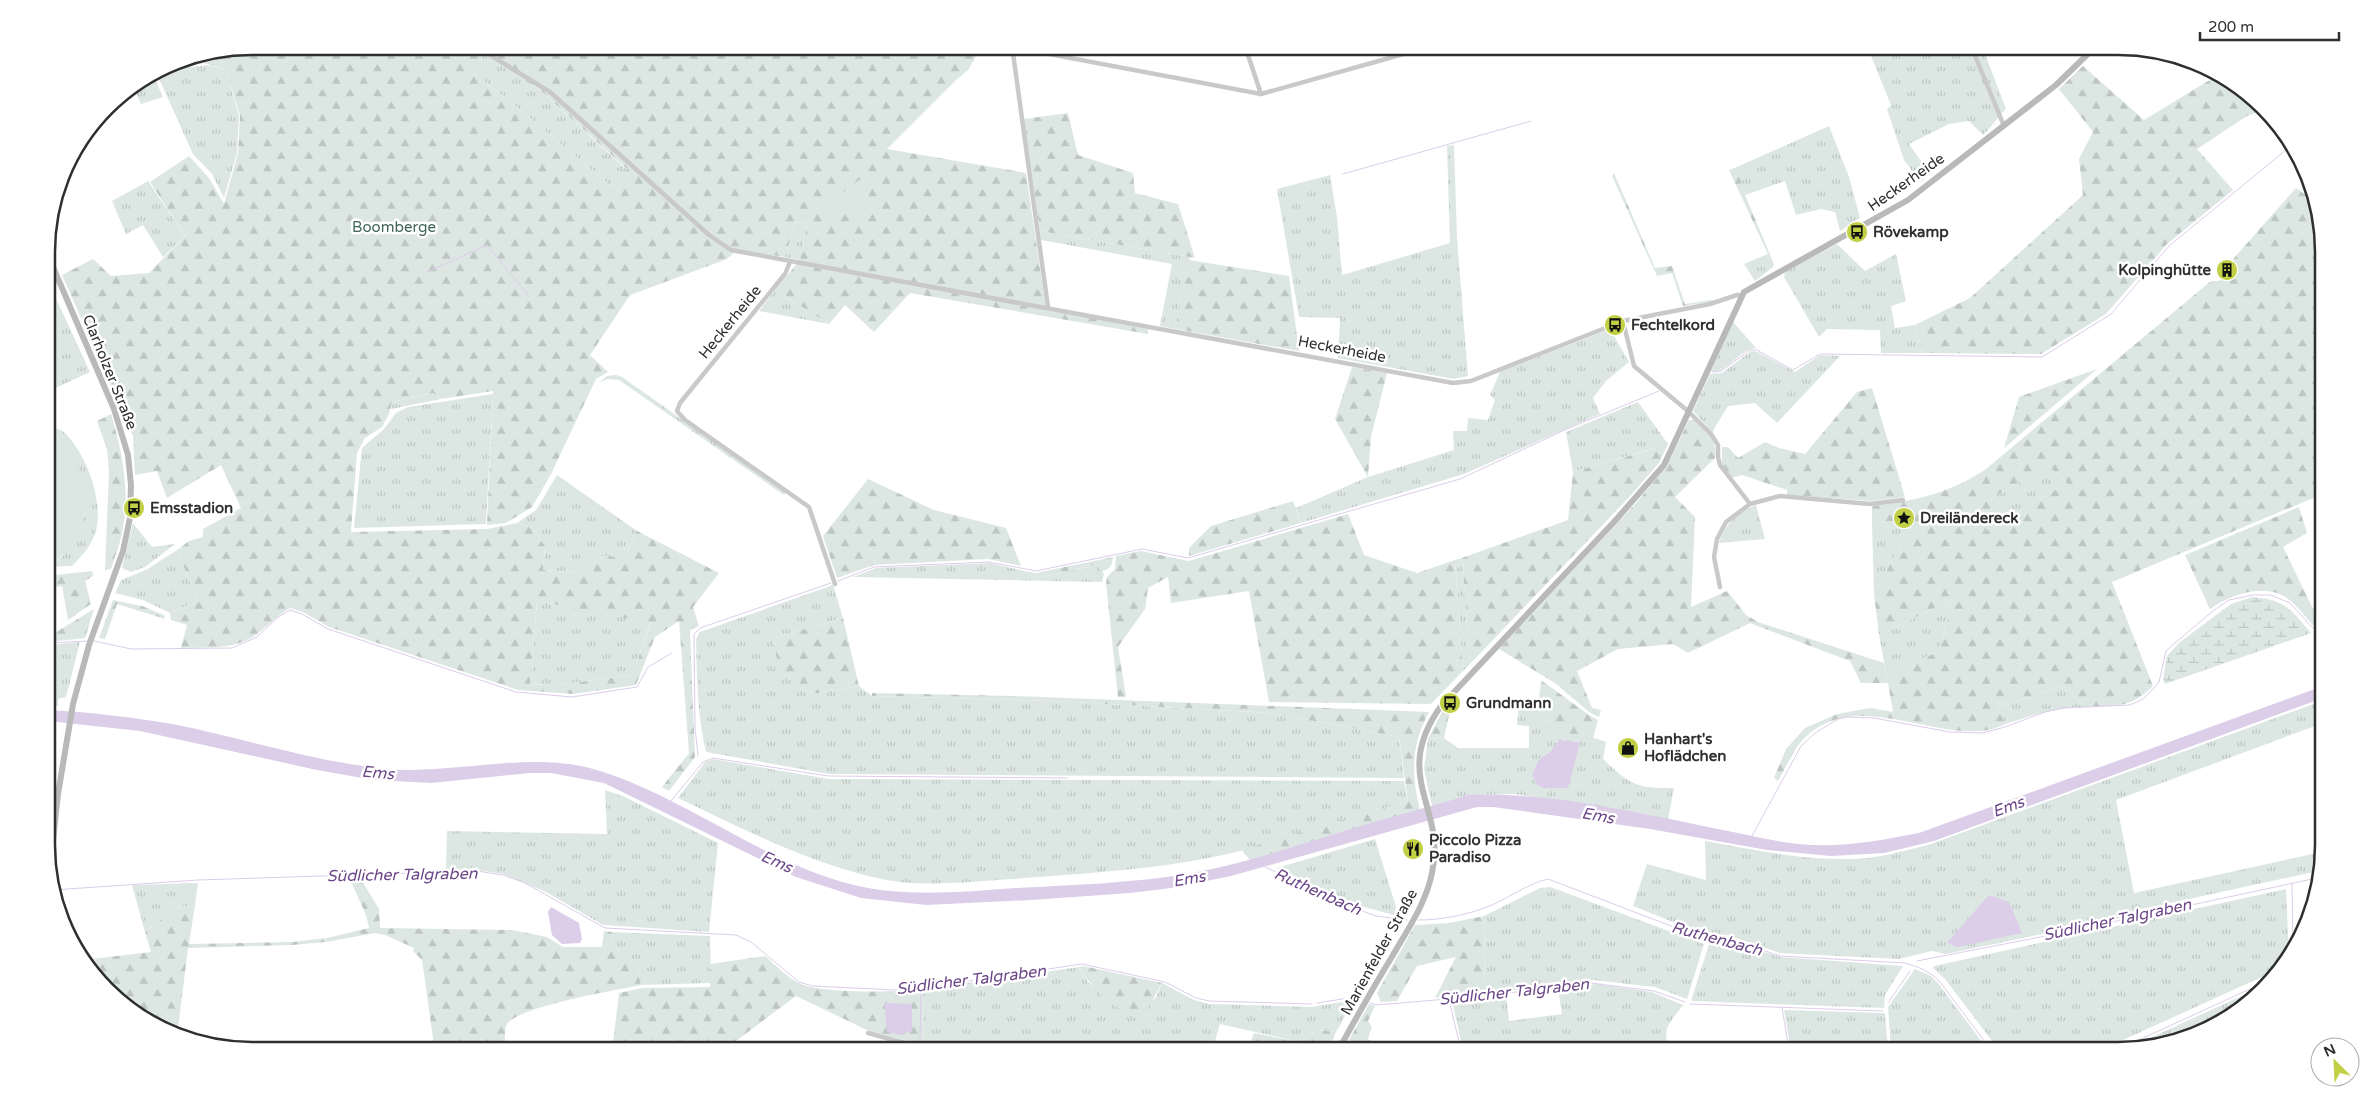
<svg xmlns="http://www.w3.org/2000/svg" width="2370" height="1097" viewBox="0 0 2370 1097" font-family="'Varela Round',sans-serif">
<defs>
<pattern id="grass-tufts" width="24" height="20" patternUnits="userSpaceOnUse" patternTransform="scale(1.25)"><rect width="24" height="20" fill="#dce7e3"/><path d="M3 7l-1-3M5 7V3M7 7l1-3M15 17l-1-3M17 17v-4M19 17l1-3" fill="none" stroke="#bdc6c3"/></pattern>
<pattern id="forest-firs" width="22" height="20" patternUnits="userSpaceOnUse" patternTransform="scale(1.25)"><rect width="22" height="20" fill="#dce7e3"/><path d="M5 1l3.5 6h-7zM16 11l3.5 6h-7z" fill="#bdc6c3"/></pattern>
<pattern id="wetland-marsh" width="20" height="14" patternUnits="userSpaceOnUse" patternTransform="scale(1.25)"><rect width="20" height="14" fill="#dce7e3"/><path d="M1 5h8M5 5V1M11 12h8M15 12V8" fill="none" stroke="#bdc6c3"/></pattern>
</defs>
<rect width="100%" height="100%" fill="#fff"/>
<g fill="url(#grass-tufts)">
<path d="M1867 46H1982L2006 109C1996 118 1992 127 1983 135L1969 121 1949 124 1909 144 1930 174 1920 182 1904 160 1887 109 1891 105Z"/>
<polygon points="478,51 540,90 627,170 612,187 507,99 482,80"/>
<polygon points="208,65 225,69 239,116 237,153 224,198 212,174 193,154 157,74 181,68"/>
<polygon points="153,75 163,97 141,104 133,87"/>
<polygon points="1829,126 1849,177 1860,218 1840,231 1835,212 1821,209 1796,215 1785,181 1745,195 1737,167"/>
<polygon points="1454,145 1457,238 1468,376 1454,379 1338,358 1340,318 1299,317 1277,189 1330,175 1337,217 1342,275 1450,243 1447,146"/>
<polygon points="148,181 185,236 163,257 143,225 126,234 112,201"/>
<polygon points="796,221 807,224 800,260 785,257"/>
<polygon points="1040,231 1190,257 1175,329 1160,326 1172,264 1041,240"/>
<polygon points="1837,244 1865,271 1896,254 1906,301 1891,306 1895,328 1915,325 1923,353 1881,353 1880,330 1827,329 1819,337 1784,277 1785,272"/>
<polygon points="1768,254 1774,264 1773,267 1755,281 1744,264"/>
<polygon points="775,290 829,324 759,311"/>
<polygon points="53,292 90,372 47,392 47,294"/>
<path d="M1733 322 1756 348C1739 349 1728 374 1711 371Z"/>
<polygon points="1610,329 1629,362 1607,380 1593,398 1600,414 1464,474 1301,523 1296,508 1368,477 1454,450 1453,431 1467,431 1468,418 1488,420 1495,400 1490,395 1500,372"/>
<polygon points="1751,351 1758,352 1795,372 1820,355 1840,356 1777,423 1755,403 1728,406 1712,432 1693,411 1710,374 1722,373"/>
<polygon points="616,375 622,377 786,493 784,495 619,380 607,379 600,382 607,376"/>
<polygon points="433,393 441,399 391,409 392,402"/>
<polygon points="493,394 486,524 354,528 362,448 384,429 396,413 408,407"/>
<polygon points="1638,402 1668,444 1661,459 1655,448 1573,472 1566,432"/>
<path d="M47 425C53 427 60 429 65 433 87 455 105 504 95 534 90 547 82 556 72 566L47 567 63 556 81 528 85 514V496L47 435Z"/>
<polygon points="2047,465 2067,483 1984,533 1992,498"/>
<polygon points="557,475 637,531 625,557 601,556 581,573 543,570 545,546 533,528 517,523 536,510"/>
<path d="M1756 505 1765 539 1719 543C1725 523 1737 513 1756 505Z"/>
<polygon points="1901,520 1911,526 1874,594 1872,524"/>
<polygon points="133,523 152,547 175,544 145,567 131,572 122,568"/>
<polygon points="177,550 198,601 170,613 143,600 115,593 121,580 146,570"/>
<polygon points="1462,558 1470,664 1463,671 1455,560"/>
<polygon points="990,563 1024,571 1036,578 1098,565 1104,574 1102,582 853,577 876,568"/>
<path d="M833 585 843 618 773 638 788 675 798 680 805 692 812 694 859 686 872 696 1053 701 1272 713 1399 737 1404 778 829 774 706 752C697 714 697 677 696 639L700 632Z"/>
<polygon points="1953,599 1939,651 1887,677 1879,635"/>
<polygon points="537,601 651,622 632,675 572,683 530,685"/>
<polygon points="80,642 66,697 58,699 58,706 48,706 48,645"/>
<path d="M2063 686 2085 707C2056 707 2033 715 2006 724L1997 708Z"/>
<path d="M1539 700 1548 704 1550 728 1557 742 1550 752 1539 759 1532 774 1544 788 1582 734 1606 742 1603 759C1629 784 1637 789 1674 788L1668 820 1515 794 1468 795 1432 806 1424 769 1428 739 1444 738 1458 748H1529V726L1517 725 1519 705Z"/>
<path d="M2319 702 2323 713V723L2116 800 2134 893 2322 852 2318 871 2138 910V914L1946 954 1932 951 1899 959 1780 953 1727 935 1703 934 1633 906 1647 864 1706 880 1705 841C1752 849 1800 860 1849 859 1877 859 1904 851 1931 844Z"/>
<path d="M713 759 829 779 1404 781 1408 801C1337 822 1265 849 1192 861 1133 871 1074 874 1014 879 973 881 922 888 882 879 809 863 745 830 678 798L705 762Z"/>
<polygon points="605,790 625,797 718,843 709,932 603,925 546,892 503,874 477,870 446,870 447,831 607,834"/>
<polygon points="1375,839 1396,907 1394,915 1353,904 1277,868"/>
<polygon points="198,883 195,905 177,907 145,932 132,885"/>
<polygon points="1550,887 1704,944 1687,999 1655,987 1593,980 1485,994 1484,916 1540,888"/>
<polygon points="2286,889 2289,955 2276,975 2264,976 2101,1050 1999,1050 1945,979 1933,968 1934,966"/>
<polygon points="612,932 710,936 711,983 641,985 636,965 614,947"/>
<polygon points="1717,940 1727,940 1781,957 1903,966 1885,995 1884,1008 1691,1001 1710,941"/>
<polygon points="1079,967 1088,982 1116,1006 1155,999 1162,983 1194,1000 1209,1004 1311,1007 1354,1000 1336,1032 1317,1030 1300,1042 1220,1024 1213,1048 1224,1051 943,1051 923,1045 924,989"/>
<polygon points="1915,969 1931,976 1938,983 1988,1050 1891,1050 1888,1007"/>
<path d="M1596 984 1652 992 1683 1005C1671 1022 1660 1029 1670 1050H1463L1452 1001 1506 995 1509 1021 1562 1014 1558 989Z"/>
<polygon points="2263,986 2264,988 2232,1016 2184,1040 2124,1050"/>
<polygon points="1784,1010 1885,1013 1888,1050 1791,1050"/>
</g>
<g fill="url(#forest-firs)" fill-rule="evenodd">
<path d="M252 46H982L968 70 955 81 887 149 1026 173 1046 309 1148 329V334L910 293 874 332 845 305 829 324 775 290 800 260 807 224 796 221 785 257 737 250 727 259 630 295 590 355 608 372 596 379 551 474 532 507 506 523 487 525 493 391 441 399 433 393 392 402 389 414 382 427 365 438 357 453 351 532 487 529 517 523 533 528 545 546 543 570 580 573 601 556 625 557 637 531 719 573 693 607 699 626 690 630 695 757 669 791 662 787 689 753 679 621 655 637 636 685 573 694 518 690 329 627 303 612 290 608C277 616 268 626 256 635 235 650 206 647 181 648L187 625 171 620 170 613 198 601 177 550 189 541 203 537V529L241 508 221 465 167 498 157 471 135 475 133 436 62 275 93 259 111 276 149 273 185 236 150 182 189 156 209 178 224 204 238 153 240 116 225 69 204 63 156 73 174 62ZM479 52 540 90 627 169 612 187 507 99 483 81V69ZM537 601 651 623 632 675 572 683 530 685Z"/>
<polygon points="2083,66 2144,120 2218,75 2243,89 2264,110 2247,116 2197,149 2233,190 2167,244 2106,314 2041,354 1923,353 1915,325 1970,298 2083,195 2079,159 2093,132 2059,89"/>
<polygon points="1068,113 1078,155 1133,173 1135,193 1178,204 1195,258 1040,231 1024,119"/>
<polygon points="1737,167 1745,195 1774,264 1768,254 1729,170"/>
<polygon points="1614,173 1655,268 1672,266 1685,304 1710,300 1714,301 1683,306 1672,273 1657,276 1612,176"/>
<path d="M2296 188 2316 202 2322 226 2323 494 2112 582 2153 686C2130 709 2116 705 2085 707L2063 686 1997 708 2006 724C1998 727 1989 731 1980 731 1920 735 1847 687 1799 744 1791 755 1785 769 1778 781L1774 778 1786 749 1805 728 1837 714 1870 708 1893 712 1888 683H1861L1850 661 1750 623 1688 653 1673 644 1618 649 1577 671 1592 708 1601 710 1599 717 1589 712 1555 683 1499 649 1636 503 1667 466 1689 420H1694C1707 432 1718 440 1715 458L1675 497 1695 517 1691 607 1727 591 1746 615 1758 622 1884 663 1887 677 1939 651 1953 599 1879 635 1874 594 1911 526 1900 520 1872 524V506C1914 501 1951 493 1986 469L2211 281H2219L2230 269 2227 266ZM2047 465 2067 483 1985 532 1992 498Z"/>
<polygon points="1189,260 1289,276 1299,351 1175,329"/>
<polygon points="1352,367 1387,373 1371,437 1368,477 1335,419"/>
<polygon points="2097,369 2004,448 2019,397"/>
<polygon points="1872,388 1905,497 1871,501 1787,495 1787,490 1742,475 1732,478 1722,464 1722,447 1728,447 1738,458 1765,442 1779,448 1805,454 1857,392"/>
<path d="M111 414C122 450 130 491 123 528 121 542 115 556 111 569L105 570 109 471 107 449 97 421Z"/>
<polygon points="1656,448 1661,459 1659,463 1632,494 1470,664 1462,558 1568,520 1573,472"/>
<polygon points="868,479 934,510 1006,528 1021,566 988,559 874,565 837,578 823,536"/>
<polygon points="1293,501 1301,523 1189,556 1189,548 1211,526"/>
<path d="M2299 507 2307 533 2283 547 2323 629 2317 630C2309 621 2300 609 2291 601 2267 581 2232 594 2210 609L2185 555Z"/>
<polygon points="1348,514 1364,555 1417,573 1455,560 1463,671 1431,704 1269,702 1249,591 1171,603 1168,577 1148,588 1145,609 1118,647 1126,697 1118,697 1106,583 1107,577 1115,569 1116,556 1141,551 1189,561"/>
<path d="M1113 557C1112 565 1111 569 1102 571L1097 565 1036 578 1024 571 1036 573Z"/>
<polygon points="92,571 93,576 85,581 91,604 68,620 62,586 47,588 47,578 56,575"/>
<polygon points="113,600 142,606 164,615 165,619 117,604 105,639 99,638"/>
<polygon points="94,609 85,638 48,642 48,637"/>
<path d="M843 618 859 686 812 694 804 692C798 680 797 682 788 675 777 666 775 652 773 638Z"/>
<polygon points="1541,680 1589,715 1598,720 1593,738 1583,734 1580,743 1568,740 1557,742 1550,728 1543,727 1548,704 1539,700"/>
<path d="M872 693 1014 696 1429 712C1411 745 1411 774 1420 810L1250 860 1242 850 1408 801 1399 737 1272 713 1053 701 872 696Z"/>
<polygon points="1443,710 1450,711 1444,738 1428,739"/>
<path d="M359 876 379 909 380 928 512 930 547 937 563 947H602L604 931 612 932 614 947 636 965 641 985C617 990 520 1006 507 1024 503 1031 506 1043 506 1051H500L434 1045 422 960 413 951 414 948 385 935 375 933 326 942 292 945 188 948 178 1029 175 1035C140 1020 102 993 83 960L151 952 145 932 177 907 195 905 189 944 292 942 327 938 369 928 366 915 349 877Z"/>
<polygon points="1484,916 1485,994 1435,998 1456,957 1417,966 1397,1001 1381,1002 1377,993 1415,925 1449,923"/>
<path d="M765 956C776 965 788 979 801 984 826 994 896 992 924 989L923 1045 869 1031 796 996 728 1047V1051H612L619 993 642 988 710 987V964Z"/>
<path d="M1083 966 1162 983 1146 1012C1142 1012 1135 1014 1131 1013 1109 1007 1090 985 1079 967Z"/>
<polygon points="1369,1004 1375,1006 1368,1021 1372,1027 1367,1041 1362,1045 1349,1040"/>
<path d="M1317 1030 1336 1032 1333 1040C1299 1053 1285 1050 1250 1043L1254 1033 1300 1042Z"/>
</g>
<path fill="url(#wetland-marsh)" d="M2252 597C2286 600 2290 609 2311 633L2165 684 2163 679 2167 656 2180 642 2231 604Z"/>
<g fill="#dce7e3">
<polygon points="871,171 866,218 820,210"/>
<path d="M47 434C84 454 97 508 74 544 68 553 57 560 47 566Z"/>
</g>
<g fill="#dccde8">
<path d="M2323 686V698L1934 841 1884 853 1831 856 1767 850 1650 829 1493 807H1477L1231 876 1171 888 1130 893 1031 900 926 905 861 898 796 877 604 783 551 773H530L431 783 374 780 317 770 140 731 48 721V710C89 712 131 717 172 724 244 738 314 762 388 769 458 775 532 749 600 771 699 802 786 882 891 891 933 895 975 891 1016 888 1075 885 1134 883 1192 873 1243 864 1292 847 1341 832 1383 819 1426 808 1468 795 1554 791 1654 817 1738 833 1758 837 1778 842 1798 844 1840 848 1878 841 1919 833Z"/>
<polygon points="1568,740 1580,743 1568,788 1544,788 1537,785 1532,774 1539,759 1550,752 1557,742"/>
<polygon points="1989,895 2009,902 2022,933 1958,947 1947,943"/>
<polygon points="551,907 579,923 582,939 580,943 562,944 552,935 548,912"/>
<polygon points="884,1003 912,1004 912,1030 902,1035 887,1032"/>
</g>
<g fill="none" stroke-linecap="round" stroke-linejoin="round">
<g stroke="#dccde8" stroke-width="1">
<polyline points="1343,174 1531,121"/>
<polyline points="427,272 487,245 529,296"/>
<polyline points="1712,372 1721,371 1750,350 1757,350 1793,370 1820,354 2042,357 2111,314 2169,246 2292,145"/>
<polyline points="838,581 874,567 989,562 1036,571 1142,549 1188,558 1460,479 1567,429 1659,391"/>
<polyline points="94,641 131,649 232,648 257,637 277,618 290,610 302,614 328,629 516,692 572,697 637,687 648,667 672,653"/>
<polyline points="48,643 88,641"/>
<polyline points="698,756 695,728 694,634 700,628 831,583"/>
<polyline points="670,802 703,762 713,758 828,776 1068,778"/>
<polyline points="1752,836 1801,746 1815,733 1838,719 1847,717 1874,718 1950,732 1982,733 2005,727 2045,712 2064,708 2130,705 2143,699 2155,687 2159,682 2166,651 2175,643 2214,610 2229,600 2253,595 2271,595 2290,603 2323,639"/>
<polyline points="1265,867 1351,907 1376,916 1407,920"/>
<polyline points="2292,883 2293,947"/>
<polyline points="53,890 198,880 477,871 503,875 525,883 605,928 736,935 751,942 799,982 813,986 894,990 928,987 1082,964 1165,982 1196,998 1209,1001 1312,1004"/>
<path d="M1419 920C1442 920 1466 915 1487 907 1508 899 1526 884 1548 879L1700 937 1724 938 1781 956 1905 963C1918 967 1930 971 1940 982L1991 1050"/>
<polyline points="1917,961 2061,933 2317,878"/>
<polyline points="2267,983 2271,982"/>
<polyline points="1449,1000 1461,1050"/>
<polyline points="1317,1003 1355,997 1361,998"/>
<polyline points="1370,1003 1376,1005 1483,996 1591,983 1654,991 1685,1002"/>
<polyline points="1888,1003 1910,971"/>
<polyline points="1690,1004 1883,1011"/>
<polyline points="1782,1007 1789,1050"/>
<polyline points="1368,1040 1392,1050"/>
<polyline points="920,1043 921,989"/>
<polyline points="920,1050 920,1051"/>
<polyline points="2117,1050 2261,984"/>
<polyline points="1334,1051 1339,1040"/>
</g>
<g stroke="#c9c9c9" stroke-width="4.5">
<polyline points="475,46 550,92 709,235 731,250 1453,383 1471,381 1623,321 1710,304 1737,295 1742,296"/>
<polyline points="1012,46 1048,307"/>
<polyline points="1245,46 1261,94"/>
<polyline points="1971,46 2004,126"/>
<polyline points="1012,47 1261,94 1432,46"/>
<polyline points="790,262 785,274 680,403 677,411 685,420 809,507 835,584"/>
<polyline points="1623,321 1634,366 1689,412 1711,434 1718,445 1718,457 1720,465 1750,504"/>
<polyline points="1720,587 1714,557 1717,539 1726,522 1750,504 1780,496 1870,504 1903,500"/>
<polyline points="868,1033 934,1051"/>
<polyline points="508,1044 509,1051"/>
</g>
<g stroke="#b9b9b9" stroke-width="6">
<polyline points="47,253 114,409 128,455 131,485 130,518 123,551 89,645 73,704 58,794 49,877"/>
<path d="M1338 1051C1356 1018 1374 986 1393 955 1408 929 1426 903 1432 873 1447 807 1390 777 1441 706L1613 523 1664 465 1744 292 1908 200 2056 85 2096 46"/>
</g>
</g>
<defs>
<g id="bus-disc" transform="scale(1.125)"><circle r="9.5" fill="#c2d046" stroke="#fff"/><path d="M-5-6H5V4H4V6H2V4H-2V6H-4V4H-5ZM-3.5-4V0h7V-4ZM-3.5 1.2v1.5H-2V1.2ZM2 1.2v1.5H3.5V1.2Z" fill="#111"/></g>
<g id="building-disc" transform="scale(1.125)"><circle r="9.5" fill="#c2d046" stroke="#fff"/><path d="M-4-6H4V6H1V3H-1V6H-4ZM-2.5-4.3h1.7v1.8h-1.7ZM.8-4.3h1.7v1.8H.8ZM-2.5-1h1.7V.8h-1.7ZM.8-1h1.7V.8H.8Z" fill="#111"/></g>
<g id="sight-disc" transform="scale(1.125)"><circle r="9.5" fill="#c2d046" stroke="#fff"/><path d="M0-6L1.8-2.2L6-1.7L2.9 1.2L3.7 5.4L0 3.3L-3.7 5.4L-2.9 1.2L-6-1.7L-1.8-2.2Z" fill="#111"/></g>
<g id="shop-disc" transform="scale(1.125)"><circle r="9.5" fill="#c2d046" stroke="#fff"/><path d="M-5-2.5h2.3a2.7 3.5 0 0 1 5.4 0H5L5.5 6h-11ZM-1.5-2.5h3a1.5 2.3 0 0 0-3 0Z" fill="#111"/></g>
<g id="restaurant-disc" transform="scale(1.125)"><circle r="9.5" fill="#c2d046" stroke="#fff"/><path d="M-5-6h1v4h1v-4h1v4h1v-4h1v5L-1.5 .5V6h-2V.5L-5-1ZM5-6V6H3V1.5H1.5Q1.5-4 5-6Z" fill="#111"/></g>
</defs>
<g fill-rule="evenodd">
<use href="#bus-disc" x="1857" y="232"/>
<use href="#building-disc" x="2227" y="270"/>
<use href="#bus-disc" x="1615" y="325"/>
<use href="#bus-disc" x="134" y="508"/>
<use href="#sight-disc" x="1904" y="518"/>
<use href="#bus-disc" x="1450" y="703"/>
<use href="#shop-disc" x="1628" y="748"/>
<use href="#restaurant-disc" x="1413" y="849"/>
</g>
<g text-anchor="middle" stroke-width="5" stroke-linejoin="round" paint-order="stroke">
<g font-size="15" fill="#2f2f2f" stroke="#fff">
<text transform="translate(1906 182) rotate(-35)" y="5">Heckerheide</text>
<text transform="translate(730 322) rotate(-51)" y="5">Heckerheide</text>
<text transform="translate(1342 349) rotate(11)" y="5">Heckerheide</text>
<text transform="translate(110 372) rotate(68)" y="5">Clarholzer Straße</text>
<text transform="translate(1379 952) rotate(-61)" y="5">Marienfelder Straße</text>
</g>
<g font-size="15" fill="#41655b" stroke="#fff">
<text x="394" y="232">Boomberge</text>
</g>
<g font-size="15" font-weight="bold" fill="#2f2f2f" stroke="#fff" text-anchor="start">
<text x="1873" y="237">Rövekamp</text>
<text x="2211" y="275" text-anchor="end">Kolpinghütte</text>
<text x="1631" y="330">Fechtelkord</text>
<text x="150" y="513">Emsstadion</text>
<text x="1920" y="523">Dreiländereck</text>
<text x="1466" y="708">Grundmann</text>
<text x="1644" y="744">Hanhart's<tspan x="1644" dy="17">Hoflädchen</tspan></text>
<text x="1429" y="845">Piccolo Pizza<tspan x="1429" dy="17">Paradiso</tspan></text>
</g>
<g font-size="16" font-style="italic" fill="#6b4688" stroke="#fff">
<text transform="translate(378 772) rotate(5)" y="6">Ems</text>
<text transform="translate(2008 806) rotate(-20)" y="6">Ems</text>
<text transform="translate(1598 815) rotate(10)" y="6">Ems</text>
<text transform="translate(777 861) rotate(24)" y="6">Ems</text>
<text transform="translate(402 874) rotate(-1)" y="6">Südlicher Talgraben</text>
<text transform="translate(1189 878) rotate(-10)" y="6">Ems</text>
<text transform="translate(1318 891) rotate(24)" y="6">Ruthenbach</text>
<text transform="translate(2117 919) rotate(-12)" y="6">Südlicher Talgraben</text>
<text transform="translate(1717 938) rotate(15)" y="6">Ruthenbach</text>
<text transform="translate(971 979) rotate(-7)" y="6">Südlicher Talgraben</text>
<text transform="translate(1514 991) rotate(-6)" y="6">Südlicher Talgraben</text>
</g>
</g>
<path d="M0 0H2370V1097H0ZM252 55H2118A197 197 0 0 1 2315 252V845A197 197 0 0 1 2118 1042H252A197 197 0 0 1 55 845V252A197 197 0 0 1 252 55Z" fill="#fff" fill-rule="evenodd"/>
<path fill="none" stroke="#2f2f2f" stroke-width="2.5" d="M252 55H2118A197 197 0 0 1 2315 252V845A197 197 0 0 1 2118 1042H252A197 197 0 0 1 55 845V252A197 197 0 0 1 252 55Z"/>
<g transform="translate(2335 1062) rotate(336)"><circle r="24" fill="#ffffff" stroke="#acacac"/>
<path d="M0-4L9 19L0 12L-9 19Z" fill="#c2d046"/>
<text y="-8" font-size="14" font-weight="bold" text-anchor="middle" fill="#2f2f2f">N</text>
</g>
<path d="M2200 32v8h139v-8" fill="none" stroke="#2f2f2f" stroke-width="2.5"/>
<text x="2208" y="32" font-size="15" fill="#2f2f2f" stroke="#ffffff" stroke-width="4" paint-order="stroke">200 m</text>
</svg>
